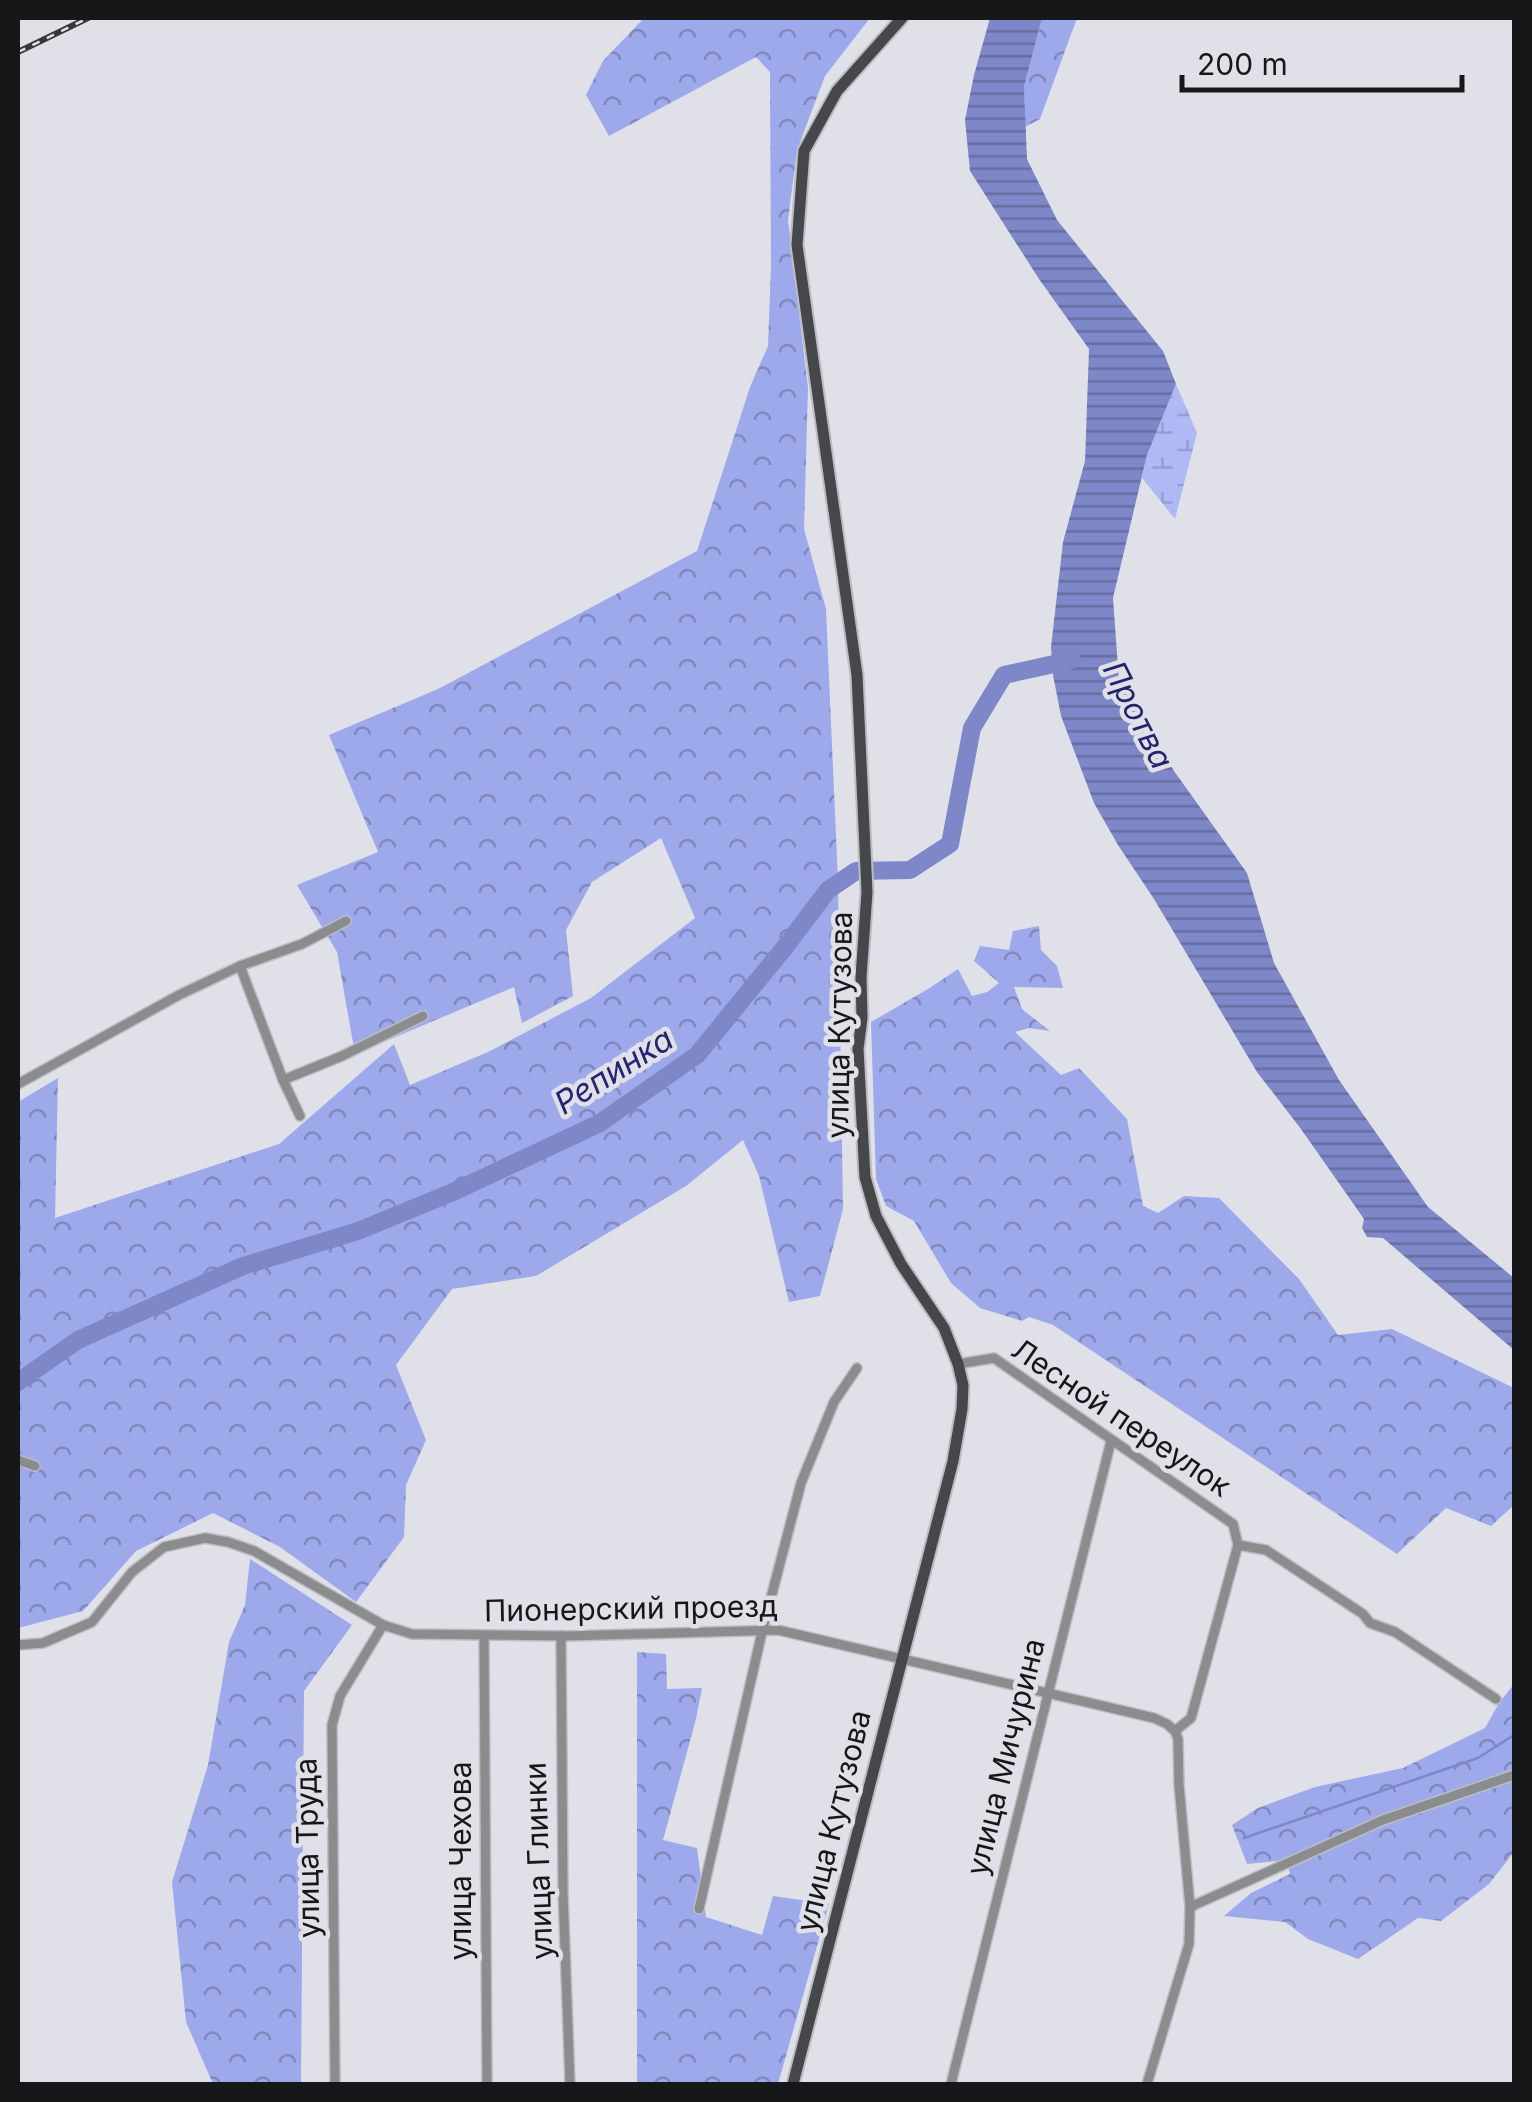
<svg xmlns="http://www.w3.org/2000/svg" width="1532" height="2102" viewBox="0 0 1532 2102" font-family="Inter,sans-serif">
<defs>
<pattern id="forest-crowns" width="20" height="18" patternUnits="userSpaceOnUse" patternTransform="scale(2.5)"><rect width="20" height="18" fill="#9da9eb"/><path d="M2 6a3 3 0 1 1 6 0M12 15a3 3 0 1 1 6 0" fill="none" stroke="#7f89be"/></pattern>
<pattern id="wetland-marsh" width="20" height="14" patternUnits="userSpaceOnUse" patternTransform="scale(2.5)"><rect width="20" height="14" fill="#aeb9f5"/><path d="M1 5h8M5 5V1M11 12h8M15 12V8" fill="none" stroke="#959ed1"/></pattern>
<pattern id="water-rules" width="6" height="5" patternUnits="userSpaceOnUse" patternTransform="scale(2.5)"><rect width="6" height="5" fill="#7e88c8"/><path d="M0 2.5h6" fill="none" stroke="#666ea2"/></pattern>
</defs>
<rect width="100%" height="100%" fill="#e0e1e8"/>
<g fill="url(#forest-crowns)">
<polygon points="644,18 870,18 825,76 797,150 788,220 808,388 804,529 826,609 838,881 843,1209 820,1296 789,1302 759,1176 743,1140 686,1186 536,1276 452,1289 396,1365 426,1440 406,1485 404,1537 356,1602 280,1547 213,1513 136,1551 83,1611 18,1628 18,1170 20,1169 18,1163 18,1102 58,1078 55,1218 279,1144 394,1044 410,1085 488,1052 591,998 695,918 661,838 592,882 566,930 573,996 522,1023 514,987 355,1054 337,952 297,885 378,852 329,735 438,689 697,551 750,387 768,346 771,266 770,72 756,57 609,136 586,95 603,61"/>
<polygon points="1042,18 1077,18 1040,119 1025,127 1024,87"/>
<polygon points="1039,926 1041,950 1057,966 1063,988 1014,987 1022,1009 1050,1031 1029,1028 1015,1032 1061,1075 1079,1068 1127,1119 1143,1206 1158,1213 1184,1196 1219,1198 1299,1279 1338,1335 1392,1329 1514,1388 1514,1505 1491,1526 1446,1508 1397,1554 1053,1325 1029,1317 1022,1321 980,1308 951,1283 914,1221 886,1206 876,1179 871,1022 928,989 958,969 972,996 987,992 999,983 974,961 980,946 1009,950 1013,931"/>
<polygon points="250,1559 352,1625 304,1691 301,2084 213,2084 186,2022 172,1882 208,1765 229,1642 245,1605"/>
<polygon points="637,1652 666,1654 667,1689 702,1688 696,1719 663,1840 697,1848 706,1917 762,1935 773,1896 829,1904 778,2084 637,2084"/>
<polygon points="1514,1684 1514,1852 1489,1884 1441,1921 1418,1918 1358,1959 1308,1939 1285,1922 1224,1916 1251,1893 1290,1874 1286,1860 1247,1864 1232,1825 1258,1808 1315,1787 1403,1768 1485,1728 1499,1703"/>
</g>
<polygon fill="url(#wetland-marsh)" points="1176,384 1197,433 1175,519 1142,478 1147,455"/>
<polygon fill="url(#water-rules)" points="990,18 1042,18 1024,87 1027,159 1057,220 1163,351 1176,384 1147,455 1113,598 1119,681 1174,771 1247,873 1274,963 1339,1080 1428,1207 1514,1278 1514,1350 1383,1238 1367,1237 1362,1228 1364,1219 1301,1129 1257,1072 1154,899 1118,845 1094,803 1061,716 1053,675 1051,647 1063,542 1085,461 1089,349 1039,279 970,171 965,120 974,75"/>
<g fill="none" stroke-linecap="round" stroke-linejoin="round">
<polyline stroke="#7e88c8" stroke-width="2.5" points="1244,1838 1478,1758 1514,1735"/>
<polyline stroke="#7e88c8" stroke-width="18" points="18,1382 78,1340 243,1266 358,1231 453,1192 600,1123 697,1055 785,947 828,890 856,871 910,870 950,844 972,728 1004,675 1072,660"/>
<g stroke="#bcbdc3" stroke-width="12">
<g id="minor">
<polyline points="240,966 283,1080 300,1116"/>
<polyline points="283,1080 342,1056 423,1016"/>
<polyline points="18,1084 179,995 240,966 302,944 346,921"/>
<polyline points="958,1364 994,1358 1233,1524 1238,1545 1191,1718 1175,1731"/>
<polyline points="18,1460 35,1466"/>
<polyline points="1238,1545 1266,1550 1363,1614 1370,1623 1395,1632 1496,1699"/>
<polyline points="484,1636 487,2084"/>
<polyline points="561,1636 563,1892 570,2084"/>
<polyline points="18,1645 43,1643 92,1622 132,1572 164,1547 205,1538 228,1542 254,1551 383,1625 412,1634 567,1636 778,1630 1154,1718 1167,1724 1175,1731 1178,1739 1179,1785 1190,1907 1189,1944 1147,2084"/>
<polyline points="1190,1907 1383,1820 1514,1775"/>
<polyline points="699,1909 762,1632 801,1483 834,1402 857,1368"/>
<polyline points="335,2084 332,1725 340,1696 383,1625"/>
<polyline points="951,2084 1111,1441"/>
</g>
</g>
<g stroke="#bcbdc3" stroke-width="15">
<polyline id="major" points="793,2084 953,1461 962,1409 963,1385 958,1364 944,1328 901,1264 876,1216 865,1177 858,1049 862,1018 861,977 867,892 857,675 797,245 804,151 837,91 902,18"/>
</g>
<use href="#minor" stroke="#8b8c8e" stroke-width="9"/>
<use href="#major" stroke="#46474b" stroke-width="11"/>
<g stroke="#37383b" stroke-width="6">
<polyline id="rail" points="18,52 88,18"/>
</g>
<use href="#rail" stroke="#e0e1e8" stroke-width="2.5" stroke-dasharray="8" stroke-linecap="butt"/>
</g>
<g text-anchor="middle" stroke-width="9" stroke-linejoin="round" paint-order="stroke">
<g font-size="30" fill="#161719" stroke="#e0e1e8">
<text transform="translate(840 1025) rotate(-89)" y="10">улица Кутузова</text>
<text transform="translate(1121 1418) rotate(34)" y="10">Лесной переулок</text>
<text transform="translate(631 1609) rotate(-1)" y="10">Пионерский проезд</text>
<text transform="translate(1006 1757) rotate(-76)" y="10">улица Мичурина</text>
<text transform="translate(834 1821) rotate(-76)" y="10">улица Кутузова</text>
<text transform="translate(308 1848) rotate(-91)" y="10">улица Труда</text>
<text transform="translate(461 1861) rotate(-90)" y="10">улица Чехова</text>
<text transform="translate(539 1861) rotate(-92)" y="10">улица Глинки</text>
</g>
<g font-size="32" font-style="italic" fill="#24246f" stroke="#e0e1e8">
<text transform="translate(1138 715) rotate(63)" y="11">Протва</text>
<text transform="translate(614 1071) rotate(-32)" y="11">Репинка</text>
</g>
</g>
<rect width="1532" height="2102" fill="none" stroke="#161719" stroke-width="40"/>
<path d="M1182 75v15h280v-15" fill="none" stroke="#161719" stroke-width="5"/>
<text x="1197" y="75" font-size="30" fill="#161719" stroke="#e0e1e8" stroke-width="8" paint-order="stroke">200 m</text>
</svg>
